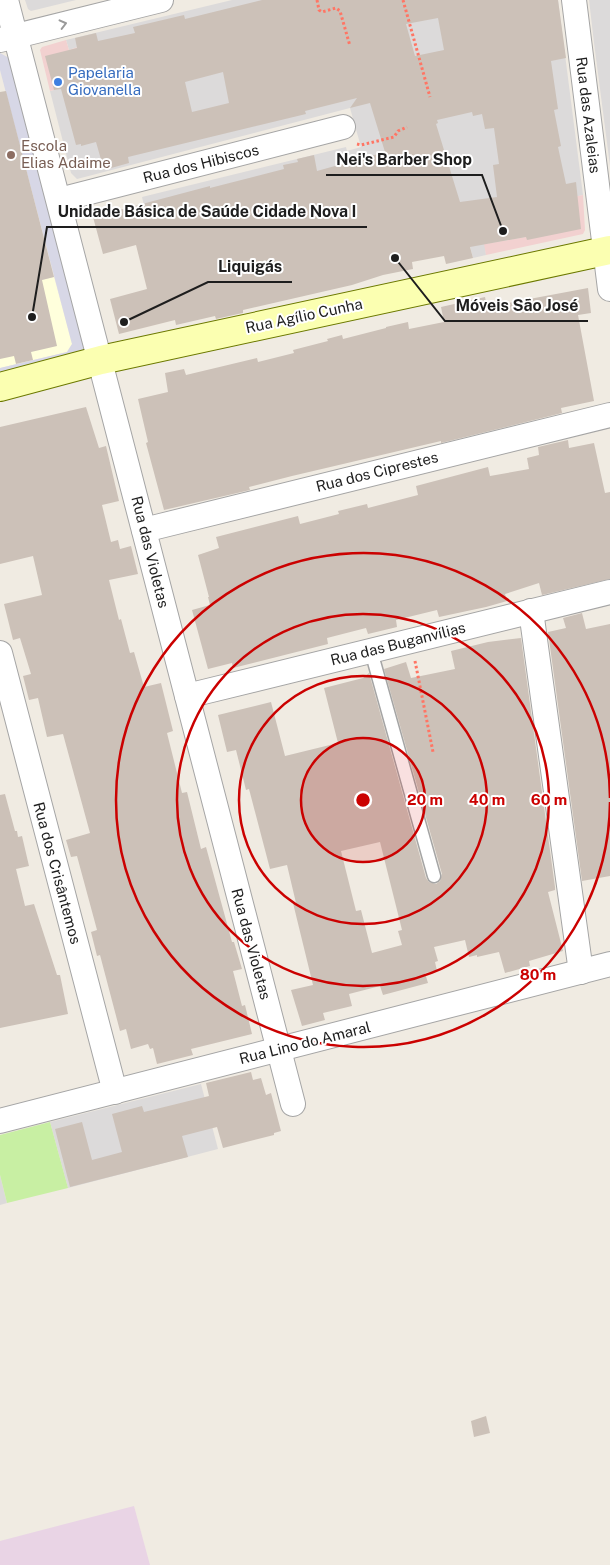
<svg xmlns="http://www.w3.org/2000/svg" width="610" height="1565" viewBox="0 0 610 1565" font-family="'Public Sans',sans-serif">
<rect width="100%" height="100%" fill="#f0ebe2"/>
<g fill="#dcdada">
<polygon points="25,0 76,0 31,11 28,9"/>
<polygon points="232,0 558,0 583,195 522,208 526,237 485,244 486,255 473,258 460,209 152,241 142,197 346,147 347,151 361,147 350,108 77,179 71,173 50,91 87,82 78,47 69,50 66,40"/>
<polygon points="589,0 610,0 610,166 594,43"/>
<polygon points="201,1084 218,1149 68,1188 50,1122"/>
<polygon points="0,1175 7,1203 0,1205"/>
</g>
<g fill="#f2d1d0">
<polygon points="66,40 69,50 78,47 87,82 50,91 40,50 42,47"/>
<polygon points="583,195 585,230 583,234 486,255 484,244 526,237 522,208"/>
</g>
<polygon fill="#e9d4e5" points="134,1506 150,1565 0,1565 0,1541"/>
<polygon fill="#ffffdc" points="54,277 72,344 67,352 0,368 0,290"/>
<polygon fill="#c8efa3" points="50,1122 68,1188 7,1203 0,1175 0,1135"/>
<polygon fill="#d7d7e6" points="0,53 9,58 86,350 0,375 0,368 67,352 72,344 0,70"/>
<g fill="#ccc1b8" fill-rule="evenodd">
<path d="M262 0H558L566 58 551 61 558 109 554 110 561 146 558 147 566 184 576 182 581 229 527 240 526 237 470 247 473 258 446 264 444 256 412 262 413 269 383 275 352 285 243 310V313L238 314 216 319 215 316 176 325 175 320 119 334 110 299 147 289 136 245 103 254 93 217 210 186V188L284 169 283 165 298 162 297 159 314 155 317 171 385 152 370 103 350 108 357 98 305 111 306 114 128 157 129 163 104 170 96 142 81 146V144L76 145 61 89 54 90 45 56 77 48 75 38 96 33 98 41 135 33 133 27 184 15 185 19ZM438 18 444 50 415 56 406 24ZM223 72 229 103 192 112 185 82ZM472 112 473 116 482 114 485 129 494 128 499 164 493 165 497 197 460 202 436 124 438 123 437 120Z"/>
<polygon points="6,91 54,277 42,280 57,346 31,352 33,360 16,364 14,356 0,359 0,92"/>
<polygon points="588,288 591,313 578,315 594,401 561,408 562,413 441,443 441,441 292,476 249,487 250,490 164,510 146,443 148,442 138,399 168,392 165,373 184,369 186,375 257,358 258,362 294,353 293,350 328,341 327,339 342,335 343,339 386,328 386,327 408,322 409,329 444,322 441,307 485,297 487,307"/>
<polygon points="86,407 99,448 106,446 119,501 102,505 111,542 118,540 120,549 131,546 138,574 109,580 119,620 121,619 130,653 134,652 144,687 161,683 173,731 167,733 182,793 187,792 201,849 206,847 232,942 234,942 242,969 233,971 242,1006 245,1005 252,1034 191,1049 193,1055 157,1064 153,1048 150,1049 148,1044 131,1049 126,1029 120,1031 100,955 97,956 91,932 97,930 77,856 71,857 66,840 90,833 63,734 47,737 38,698 29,700 23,676 31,674 20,638 13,640 4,604 42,595 33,556 0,564 0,427"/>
<polygon points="568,440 569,448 594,443 605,493 610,492 610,579 542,595 539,583 505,594 507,601 486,607 439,617 437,610 396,620 397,627 368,634 366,628 327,638 328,644 233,668 232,663 208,669 192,610 210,605 208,597 209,597 198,555 219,548 216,537 298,516 300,524 339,514 338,511 367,504 368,508 418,495 416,486 488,467 490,476 529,469 527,458 539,455 538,447"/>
<polygon points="582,613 586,629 610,624 610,876 582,881 548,632 566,628 563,618"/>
<path d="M521 638 555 887V890L548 892 563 951 529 961 530 966 505 973 499 952 477 957V955L469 957 465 940 434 947 438 961 435 962 437 971 425 973 428 983 383 995 380 986 349 994 352 1006 323 1013 325 1020 302 1026 291 990 313 985 293 903H296L287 865 270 869 249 789 246 790 236 750 227 752 218 715 271 702 285 756 338 743 324 688 363 678 369 673 426 878 429 882 436 884 440 881 442 874 384 669 406 662 411 678 455 669 451 651 488 642ZM380 842 402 930 398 931 402 945 372 953 361 910 356 911 341 851Z"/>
<polygon points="5,794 15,831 17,831 18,837 22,836 29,866 16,869 25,906 34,904 57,975 60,975 68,1014 0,1028 0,795"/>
<polygon points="251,1072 253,1080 261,1078 266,1095 271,1093 281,1131 274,1133 274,1135 223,1148 217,1127 182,1136 188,1157 70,1187 55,1129 82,1122 92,1160 122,1152 112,1114 142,1106 144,1112 209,1096 206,1083"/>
<polygon points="486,1416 490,1433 474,1437 471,1421"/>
</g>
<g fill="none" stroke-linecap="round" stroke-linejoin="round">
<g stroke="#a5a5a5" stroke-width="15">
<polyline id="lane" points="371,651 434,876"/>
</g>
<g stroke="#a5a5a5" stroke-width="26">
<g id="street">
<polyline points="6,0 293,1104"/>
<polyline points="574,0 610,289"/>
<polyline points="0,40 161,0"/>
<polyline points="59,200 343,127"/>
<polyline points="144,530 610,415"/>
<polyline points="531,611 581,972"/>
<polyline points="0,653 115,1092"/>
<polyline points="187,696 610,592"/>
<polyline points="0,1121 610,964"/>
</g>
</g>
<g stroke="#6c7900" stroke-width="30">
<polyline id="secondary" points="0,387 101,360 610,250"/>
</g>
<g stroke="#ff7564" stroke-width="3" stroke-dasharray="2.5 2.5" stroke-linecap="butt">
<polyline points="317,0 319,10 322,12 336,8 340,11 350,46"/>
<polyline points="403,0 430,97"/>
<polyline points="357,144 361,145 394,137 398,131 407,127"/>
<polyline points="415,661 433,752"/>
</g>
<use href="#lane" stroke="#fff" stroke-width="12"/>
<use href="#street" stroke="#fff" stroke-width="24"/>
<use href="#secondary" stroke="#fbffb1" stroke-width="28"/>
</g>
<defs><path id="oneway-chevron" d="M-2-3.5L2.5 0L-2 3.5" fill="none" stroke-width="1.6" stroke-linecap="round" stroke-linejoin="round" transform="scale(1.25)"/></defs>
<use stroke="#9a9a9a" href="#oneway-chevron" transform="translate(63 24) rotate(-14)"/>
<circle cx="363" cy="800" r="62" fill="#cb0100" fill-opacity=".12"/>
<g fill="none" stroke="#cb0100" stroke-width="2.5">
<circle cx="363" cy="800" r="62"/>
<circle cx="363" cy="800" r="124"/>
<circle cx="363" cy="800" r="186"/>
<path d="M610 802A247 247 0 1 1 610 798"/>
</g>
<circle fill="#3f7fe0" stroke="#fff" stroke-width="2" cx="58" cy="82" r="5"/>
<circle fill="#8d6e63" stroke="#fff" stroke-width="2" cx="11" cy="155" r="5"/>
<g text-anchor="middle" stroke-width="4" stroke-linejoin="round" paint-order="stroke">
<g font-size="15" fill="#366cbe" stroke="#fff" text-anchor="start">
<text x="68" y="78">Papelaria<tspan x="68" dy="17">Giovanella</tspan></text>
</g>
<g font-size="15" fill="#1e1e1e" stroke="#fff">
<text transform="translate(588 115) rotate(83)" y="5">Rua das Azaleias</text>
<text transform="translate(201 164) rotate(-14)" y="5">Rua dos Hibiscos</text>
<text transform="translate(304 316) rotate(-12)" y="5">Rua Agílio Cunha</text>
<text transform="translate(377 472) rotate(-14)" y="5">Rua dos Ciprestes</text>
<text transform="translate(150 552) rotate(76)" y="5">Rua das Violetas</text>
<text transform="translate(398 644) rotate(-14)" y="5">Rua das Buganvílias</text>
<text transform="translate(57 873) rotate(75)" y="5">Rua dos Crisântemos</text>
<text transform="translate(251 944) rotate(75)" y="5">Rua das Violetas</text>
<text transform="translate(305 1043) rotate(-14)" y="5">Rua Lino do Amaral</text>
</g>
<g font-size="15" fill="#785e54" stroke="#fff" text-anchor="start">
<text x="21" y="151">Escola<tspan x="21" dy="17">Elias Adaime</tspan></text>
</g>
</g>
<circle cx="363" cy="800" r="8" fill="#cb0100" stroke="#fff" stroke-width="2.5"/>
<g font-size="15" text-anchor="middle" font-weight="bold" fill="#cb0100" stroke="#fff" stroke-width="4" stroke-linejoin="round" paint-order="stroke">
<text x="425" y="805">20 m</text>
<text x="487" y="805">40 m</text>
<text x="549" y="805">60 m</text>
<text x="538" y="980">80 m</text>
</g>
<path fill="none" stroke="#1e1e1e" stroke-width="2" d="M503 231L482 175H326M32 317L47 227H367M124 322L208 282H292M395 258L445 321H588"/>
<g fill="#1e1e1e" stroke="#fff" stroke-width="2">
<circle cx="503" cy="231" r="5"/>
<circle cx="32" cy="317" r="5"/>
<circle cx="124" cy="322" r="5"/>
<circle cx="395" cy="258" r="5"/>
</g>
<g font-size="16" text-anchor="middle" font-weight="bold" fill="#1e1e1e" stroke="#fff" stroke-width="4" stroke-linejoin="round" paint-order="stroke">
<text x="404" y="165">Nei's Barber Shop</text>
<text x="207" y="217">Unidade Básica de Saúde Cidade Nova I</text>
<text x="250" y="272">Liquigás</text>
<text x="517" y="311">Móveis São José</text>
</g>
</svg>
